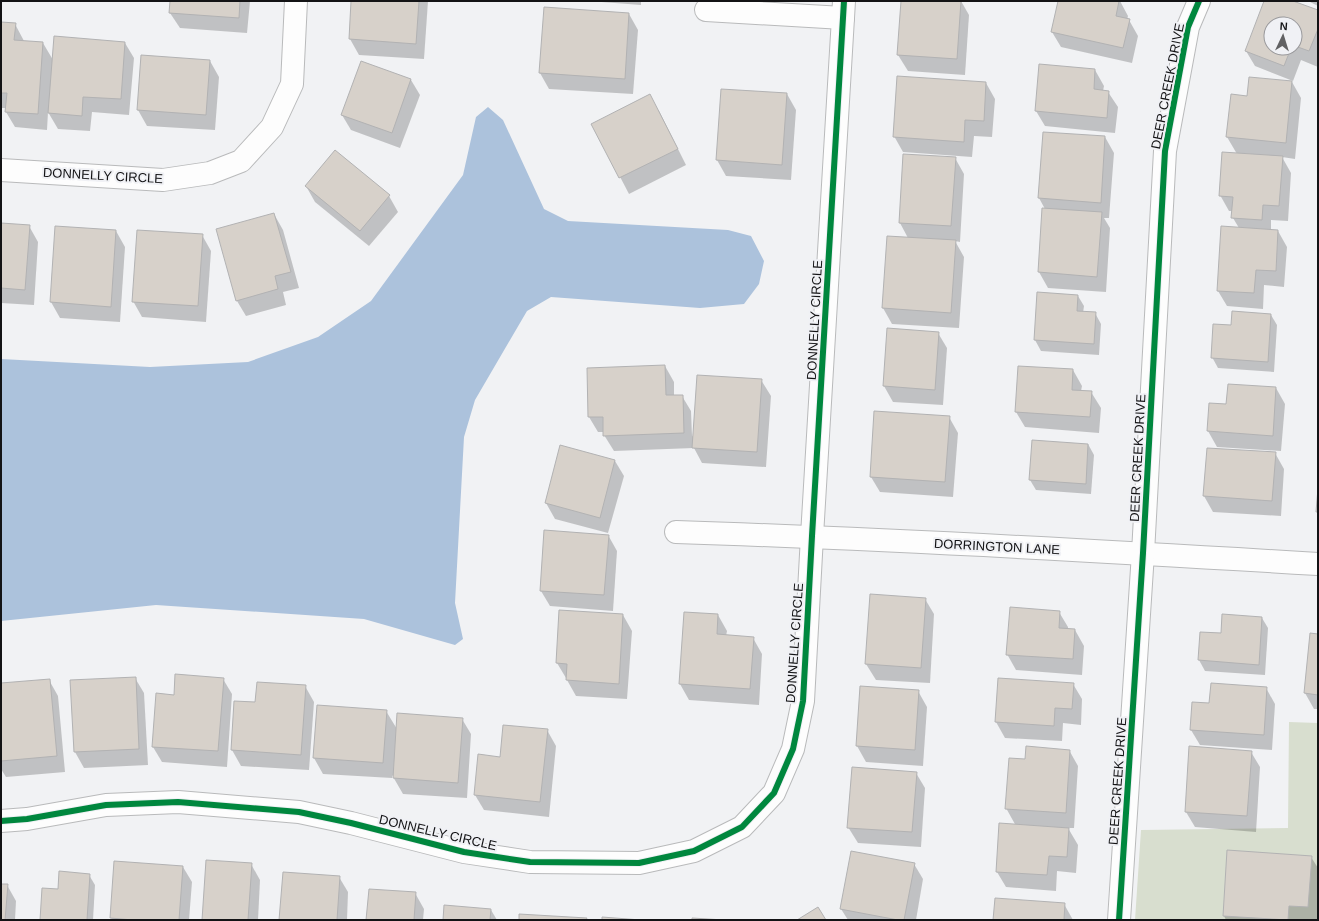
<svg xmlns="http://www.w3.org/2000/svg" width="1319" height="921" viewBox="0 0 1319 921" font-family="Arial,sans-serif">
<rect width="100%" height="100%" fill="#f1f2f4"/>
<polygon fill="#d8decf" points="1289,722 1318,723 1318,920 1135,920 1141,830 1288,828"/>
<polygon fill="#acc2dc" points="488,107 503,120 544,209 568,221 728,230 751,236 764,261 759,284 744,304 700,308 551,297 527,311 475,400 464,437 455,603 463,639 455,645 364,619 156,605 1,621 1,359 150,367 248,362 318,337 371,301 463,175 476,117"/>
<g fill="#0003" fill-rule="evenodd">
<polygon points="171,1 250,1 247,33 180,28 170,13"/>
<polygon points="352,1 428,1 424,59 359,55 350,39"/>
<polygon points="588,1 641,1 641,5"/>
<polygon points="902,1 961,1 969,15 965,75 908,71 898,55"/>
<polygon points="1059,1 1120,1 1128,16 1127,20 1129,20 1138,36 1132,63 1061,47 1052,32"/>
<path d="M1265 1H1291L1318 12V67L1301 60 1293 81 1255 66 1246 51ZM1271 24H1295V48H1271Z"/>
<polygon points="1308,1 1318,1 1318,6"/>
<polygon points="629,14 638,30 633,94 549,89 540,73"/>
<polygon points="1,23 15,24 24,41 43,43 53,60 125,43 134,58 129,115 92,112 90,131 58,129 48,112 47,130 15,127 6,112 7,108 1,108"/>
<polygon points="210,61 219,77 215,130 147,126 138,110"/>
<polygon points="361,62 411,80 420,95 400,148 351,130 342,115"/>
<polygon points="1095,70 1104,86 1103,91 1108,92 1118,107 1115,133 1045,126 1036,111"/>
<polygon points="1292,82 1301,98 1295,159 1282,157 1291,173 1288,221 1271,220 1271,230 1278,231 1287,247 1284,287 1264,285 1263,309 1227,306 1218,291 1239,228 1233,218 1233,211 1229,211 1220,195 1237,154 1227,137 1248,97"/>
<polygon points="986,83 995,99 992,137 974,136 972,157 903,152 894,136"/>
<polygon points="722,90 787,94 796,110 791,180 726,176 717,160"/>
<polygon points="659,111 686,165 629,194 593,125"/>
<polygon points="1105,137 1114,153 1109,218 1104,218 1110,228 1106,292 1048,288 1039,272 1043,209 1045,209 1039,198"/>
<polygon points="955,158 964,174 960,242 955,241 964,257 959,328 892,324 883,308 908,238 900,223"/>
<polygon points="306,186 389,196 398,212 369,246 315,202"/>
<polygon points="274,214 283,230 299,288 283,292 286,305 246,316 237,301"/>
<polygon points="1,224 29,226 38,242 34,305 1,303"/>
<polygon points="56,227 116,231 125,247 120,322 60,318 51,302"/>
<polygon points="202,235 211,251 206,322 142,317 133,301"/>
<polygon points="1078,296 1084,306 1083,313 1095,313 1101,324 1099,355 1041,351 1035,340"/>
<polygon points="1271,315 1277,325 1274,372 1218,368 1212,357 1232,326"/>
<polygon points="938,333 947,348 943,405 893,402 884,386"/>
<polygon points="665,366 674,382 674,396 682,396 691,411 692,436 694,437 761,380 771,396 766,467 702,463 694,448 614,451 604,435 604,432 598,432 589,417"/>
<polygon points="1073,370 1082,386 1081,391 1091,392 1101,408 1099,433 1025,427 1016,412"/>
<polygon points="1276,388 1285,404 1281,451 1217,447 1208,431"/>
<polygon points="949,417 958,433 953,497 880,492 871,477"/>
<polygon points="1088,444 1094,455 1091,494 1036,490 1030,480"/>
<polygon points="1275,453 1284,469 1281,516 1213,512 1204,496"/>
<polygon points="615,461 624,476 608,533 555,519 546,503"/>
<polygon points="608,535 617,551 613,611 550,606 541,591"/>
<polygon points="925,599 934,614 930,683 876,680 866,664"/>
<polygon points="1059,612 1068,627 1068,630 1075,630 1084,646 1082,675 1016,670 1007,654"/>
<polygon points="623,615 632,631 627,699 576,696 567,680 567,678 566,678 557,663"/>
<polygon points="718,615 727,631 726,636 753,638 762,654 759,705 689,700 680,684"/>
<polygon points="1262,618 1268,628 1265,675 1205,671 1199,660 1222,635"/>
<polygon points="1318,635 1318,709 1314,709 1305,693"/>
<polygon points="135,678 144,693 148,765 84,768 75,752 71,681"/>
<polygon points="223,679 232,694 227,767 162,762 153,747 174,696"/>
<polygon points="999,679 1073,684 1082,699 1081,725 1063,723 1062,741 1005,738 996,722"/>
<polygon points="49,680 58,696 65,772 6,777 1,769 1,684"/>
<polygon points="305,686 314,702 309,770 241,766 232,750 256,704"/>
<polygon points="1266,688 1275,704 1272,750 1200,745 1191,730 1210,704"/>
<polygon points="918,691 927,707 923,766 866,762 857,746"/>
<polygon points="386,711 397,729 462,719 471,734 467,798 403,794 392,775 392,778 323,774 314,758"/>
<polygon points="547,730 556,746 549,817 484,810 475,795"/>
<polygon points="1069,750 1078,766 1074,828 1068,828 1078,845 1076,873 1057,871 1056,891 1006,887 997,872 1016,826 1006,808"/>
<polygon points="1251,752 1260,767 1256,832 1195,827 1186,812"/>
<polygon points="916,773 925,788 921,847 858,843 848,827"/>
<polygon points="1311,857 1318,868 1317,920 1226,920 1224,916"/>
<polygon points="251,864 260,880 258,920 203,920"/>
<polygon points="914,864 923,879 916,920 848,920 841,909"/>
<polygon points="183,867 192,882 189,920 113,920 111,918"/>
<polygon points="89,875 95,885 93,920 41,920"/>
<polygon points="339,877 348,892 347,920 280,920"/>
<polygon points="1,885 7,885 16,901 15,920 1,920"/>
<polygon points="415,893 424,909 423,920 367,920"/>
<polygon points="1064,904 1073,920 994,920"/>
<polygon points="491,910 497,920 444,920"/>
</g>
<g fill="#d7d1ca" stroke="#b2b2b3">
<polygon points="170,1 240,1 239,18 169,13"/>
<polygon points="351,1 419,1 416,44 349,39"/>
<polygon points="901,1 961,1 957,59 897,55"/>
<polygon points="1058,1 1119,1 1116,16 1130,19 1123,48 1051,32"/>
<polygon points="1264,1 1293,1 1318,10 1318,29 1309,51 1295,46 1295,24 1271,24 1271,48 1291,48 1284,66 1245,51"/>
<polygon points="544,7 629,13 625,79 539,73"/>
<polygon points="1,22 16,23 14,40 43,42 38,114 5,112 7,93 1,93"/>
<polygon points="54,36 125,42 121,99 83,97 82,116 48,113"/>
<polygon points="141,55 210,60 206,115 137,110"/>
<polygon points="361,61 411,79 392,133 341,115"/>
<polygon points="1039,64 1095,69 1094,89 1109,91 1107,118 1035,111"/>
<polygon points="897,76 986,82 984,121 965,120 964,142 893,137"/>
<polygon points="1249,77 1292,81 1286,143 1226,137 1231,94 1247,96"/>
<polygon points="721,89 787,93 782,165 716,160"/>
<polygon points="650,94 678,149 619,178 591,124"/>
<polygon points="1043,132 1105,136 1101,203 1038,198"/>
<polygon points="335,150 390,195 360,231 305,186"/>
<polygon points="1222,152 1283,156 1279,206 1263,205 1262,220 1231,218 1233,197 1219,196"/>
<polygon points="903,154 956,157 951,226 899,223"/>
<polygon points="1042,208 1102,212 1097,277 1038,272"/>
<polygon points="274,213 291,272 275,276 278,289 236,301 216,229"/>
<polygon points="1,223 30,225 25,290 1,288"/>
<polygon points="55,226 116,230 111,307 50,302"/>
<polygon points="1221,226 1278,230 1276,271 1256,270 1254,293 1217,291"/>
<polygon points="137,230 203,234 198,306 132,302"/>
<polygon points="887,236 956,240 951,313 882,308"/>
<polygon points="1037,292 1078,295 1077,311 1096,312 1094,344 1034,340"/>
<polygon points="1232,311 1271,314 1268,362 1211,358 1213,324 1231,325"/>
<polygon points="887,328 939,332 935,390 883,386"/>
<polygon points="665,365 666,395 683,395 684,433 603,436 603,417 588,417 587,368"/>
<polygon points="1018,366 1073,369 1072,390 1092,391 1090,417 1015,412"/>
<polygon points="697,375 762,379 757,452 692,448"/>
<polygon points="1228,384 1276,387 1273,436 1207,431 1209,403 1226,404"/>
<polygon points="874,411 950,416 945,482 870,477"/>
<polygon points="1032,440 1088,444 1086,484 1029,480"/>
<polygon points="560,445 615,460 600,518 545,503"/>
<polygon points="1207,448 1276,452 1272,501 1203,496"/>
<polygon points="1318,488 1318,512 1316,512"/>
<polygon points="544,530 609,535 604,595 540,591"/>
<polygon points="870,594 926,598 921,668 865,664"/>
<polygon points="1010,607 1060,611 1059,628 1075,629 1073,659 1006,655"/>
<polygon points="559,610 623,614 619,684 566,680 567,664 556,663"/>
<polygon points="684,612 718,614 717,634 754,637 750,689 679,684"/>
<polygon points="1222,614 1262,617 1259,665 1198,660 1200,632 1221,633"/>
<polygon points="1310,633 1318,634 1318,695 1304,693"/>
<polygon points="175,674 224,678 218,751 152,747 156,693 174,695"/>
<polygon points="136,677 139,749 74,752 70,680"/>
<polygon points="998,678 1074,683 1072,709 1055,708 1054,726 995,722"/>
<polygon points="50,679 57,756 1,761 1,683"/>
<polygon points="257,682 306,685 301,755 231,750 234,701 255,702"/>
<polygon points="1211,683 1267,687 1264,735 1190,730 1192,702 1209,703"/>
<polygon points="860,686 919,690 915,750 856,746"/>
<polygon points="317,705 387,710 383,763 313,758"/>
<polygon points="397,713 463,718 458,783 393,778"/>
<polygon points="503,725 548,729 540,802 474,795 478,754 500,757"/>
<polygon points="1026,746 1070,750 1066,813 1005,809 1009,758 1025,759"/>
<polygon points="1189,746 1252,751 1247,816 1185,812"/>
<polygon points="852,767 917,772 912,832 847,828"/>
<polygon points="999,823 1069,828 1067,857 1049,856 1047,875 996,872"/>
<polygon points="1227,850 1312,856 1308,907 1289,906 1288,920 1223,916"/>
<polygon points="851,851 915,863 904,920 898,920 840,909"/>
<polygon points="206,860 252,863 248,920 202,920"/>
<polygon points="114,861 183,866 179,920 133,920 110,918"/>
<polygon points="59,871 90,874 87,920 40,920 42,888 58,889"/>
<polygon points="283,872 340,876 337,920 279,920"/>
<polygon points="1,884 8,884 5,920 1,920"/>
<polygon points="369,889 416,892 414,920 366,920"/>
<polygon points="995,898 1065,903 1064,920 993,920"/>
<polygon points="444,905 491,909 490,920 443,920"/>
<polygon points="818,907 826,920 797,920"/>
<polygon points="519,914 587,918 586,920 519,920"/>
<polygon points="602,917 641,920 602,920"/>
<polygon points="692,918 724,920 692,920"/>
</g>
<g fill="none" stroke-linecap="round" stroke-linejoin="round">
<g stroke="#b9babb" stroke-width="24">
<g id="minor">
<polyline points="706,10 843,18"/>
<polyline points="1,170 163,180 210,173 241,161 272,127 292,84 296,1"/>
<path d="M676 532C890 539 1104 551 1318 564"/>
<polyline points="1,821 27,819 106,805 178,802 299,812 351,823 464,852 530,862 639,863 694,851 742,827 774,793 793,749 803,701 812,536 844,1"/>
<polyline points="1119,920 1143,553 1165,151 1188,27 1199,1"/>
</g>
</g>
<use href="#minor" stroke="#fdfdfd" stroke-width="22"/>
<g stroke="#f0f1f5" stroke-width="8">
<g id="cycleway">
<polyline points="1,821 27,819 106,805 178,802 299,812 351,823 464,852 530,862 639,863 694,851 742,827 774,793 793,749 803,701 812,536 844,1"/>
<polyline points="1119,920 1143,553 1165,151 1188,27 1199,1"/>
</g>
</g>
<use href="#cycleway" stroke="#00873e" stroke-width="6"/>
</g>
<g text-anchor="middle" stroke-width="4" stroke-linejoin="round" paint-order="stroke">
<g font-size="13" fill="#131315" stroke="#f0f1f5">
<text transform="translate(1167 86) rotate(-79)" y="5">DEER CREEK DRIVE</text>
<text transform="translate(103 175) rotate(3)" y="5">DONNELLY CIRCLE</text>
<text transform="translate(814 320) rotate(-87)" y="5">DONNELLY CIRCLE</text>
<text transform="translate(1137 458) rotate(-87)" y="5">DEER CREEK DRIVE</text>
<text transform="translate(997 546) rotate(3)" y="5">DORRINGTON LANE</text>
<text transform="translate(794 643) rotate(-86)" y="5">DONNELLY CIRCLE</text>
<text transform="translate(1117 781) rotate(-86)" y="5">DEER CREEK DRIVE</text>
<text transform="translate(438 832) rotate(13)" y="5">DONNELLY CIRCLE</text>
</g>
</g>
<rect width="1319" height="921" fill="none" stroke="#131315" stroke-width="4"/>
<g transform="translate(1283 36) rotate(4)"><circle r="19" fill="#f0f1f5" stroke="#98989b"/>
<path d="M0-3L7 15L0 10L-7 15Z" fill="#616163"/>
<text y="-6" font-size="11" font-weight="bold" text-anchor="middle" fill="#131315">N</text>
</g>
</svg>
